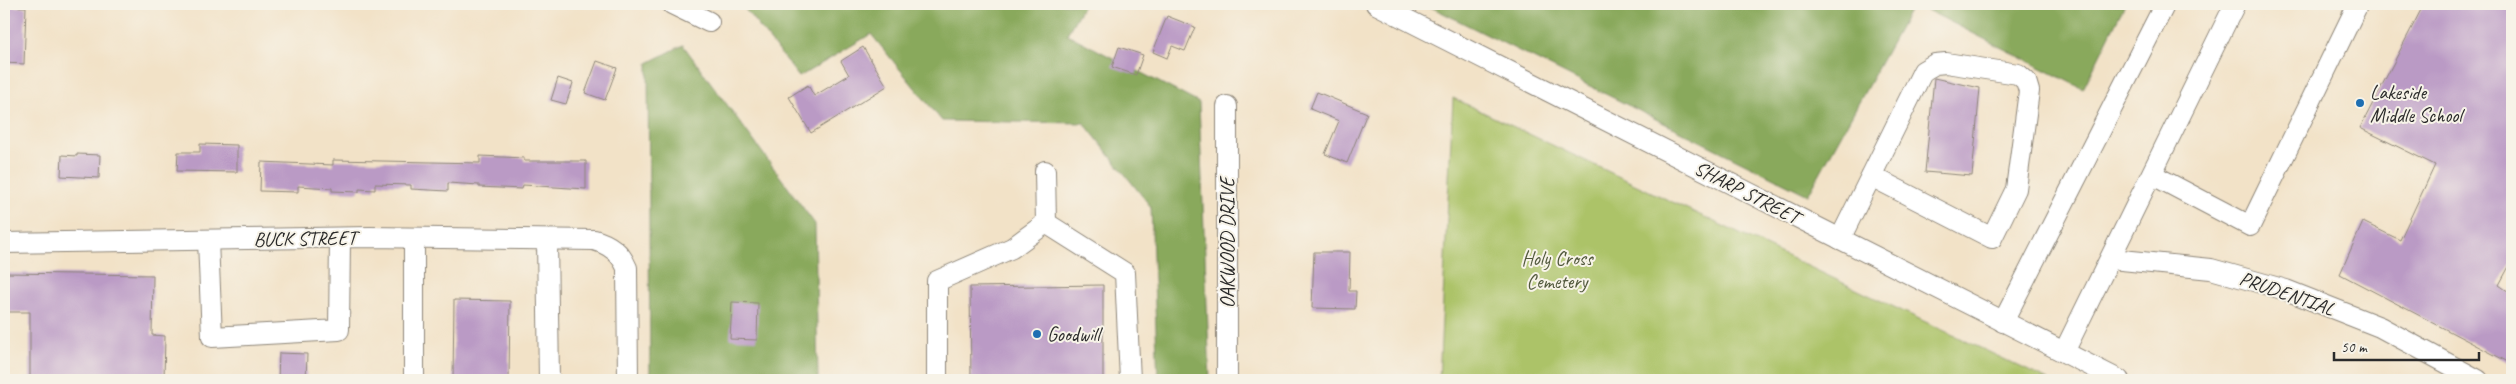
<svg xmlns="http://www.w3.org/2000/svg" width="2516" height="384" viewBox="0 0 2516 384" font-family="Caveat,sans-serif">
<rect width="100%" height="100%" fill="#f7f3e8"/>
<filter id="ink" filterUnits="userSpaceOnUse"><feTurbulence type="fractalNoise" baseFrequency=".02" numOctaves="2"/><feDisplacementMap in="SourceGraphic" scale="10" xChannelSelector="R" yChannelSelector="G"/><feConvolveMatrix kernelMatrix="1 2 1 2 8 2 1 2 1" color-interpolation-filters="sRGB"/></filter>
<filter id="wash" filterUnits="userSpaceOnUse"><feTurbulence type="fractalNoise" baseFrequency=".0096" numOctaves="4" result="noise"/><feDisplacementMap in="SourceGraphic" scale="20" xChannelSelector="R" yChannelSelector="G"/><feGaussianBlur stdDeviation="1.12" result="paint"/><feColorMatrix in="noise" values="0 0 0 0 0 0 0 0 0 0 0 0 0 0 0 0 0 1.4 0 .05"/><feComposite in="paint" operator="in"/></filter>
<g filter="url(#wash)">
<rect width="100%" height="100%" fill="#f2e2c7"/>
<polygon fill="#acc368" stroke="#6c774a" points="1453,98 2048,380 1439,380"/>
<g fill="#89a95c" stroke="#5a6a44">
<polygon points="741,4 1084,4 1067,34 1199,103 1210,380 1158,380 1151,207 1084,123 942,121 871,34 799,77"/>
<polygon points="1425,4 1913,4 1808,195"/>
<polygon points="1915,4 2125,4 2083,89"/>
<polygon points="683,45 815,224 818,380 650,380 648,63"/>
</g>
<g id="blocks">
<g fill="#ba9ac5">
<polygon points="2424,4 2512,4 2512,261 2499,285 2512,294 2512,364 2340,274 2363,222 2400,240 2435,165 2360,128"/>
<polygon points="4,6 26,7 24,64 4,63"/>
<polygon points="1167,16 1195,27 1185,51 1172,46 1167,58 1153,52"/>
<polygon points="863,47 887,86 811,133 789,97 808,85 814,96 849,75 841,61"/>
<polygon points="1119,47 1143,55 1136,75 1112,67"/>
<polygon points="597,61 617,68 605,100 585,93"/>
<polygon points="558,78 573,83 566,104 551,100"/>
<polygon points="1934,78 1980,88 1972,176 1925,172"/>
<polygon points="1317,92 1367,113 1347,163 1325,154 1339,121 1310,109"/>
<polygon points="200,144 237,145 237,172 177,171 178,152 200,152"/>
<polygon points="77,154 100,155 99,178 61,176 62,155 77,156"/>
<polygon points="480,156 524,158 524,161 586,161 586,189 523,185 522,189 479,187 479,185 448,183 448,191 411,189 411,185 375,184 375,190 359,189 359,192 332,191 332,188 298,186 298,192 260,191 261,162 333,165 333,160 480,163"/>
<polygon points="1314,252 1350,252 1349,291 1356,291 1355,309 1312,308"/>
<polygon points="4,273 153,275 152,335 165,336 164,380 30,380 30,312 4,312"/>
<polygon points="1103,285 1103,380 971,380 970,287"/>
<polygon points="454,300 510,301 509,380 453,380"/>
<polygon points="732,302 758,303 757,340 730,339"/>
<polygon points="279,353 307,354 306,380 278,380"/>
</g>
</g>
</g>
<g filter="url(#ink)">
<use href="#blocks" fill-opacity="0" stroke="#8e8679" stroke-width="1"/>
<g fill="none" stroke-linecap="round" stroke-linejoin="round">
<g stroke="#8e8679" stroke-width="22">
<g id="minor">
<polyline points="672,4 709,22"/>
<polyline points="1376,4 2119,380"/>
<polyline points="1045,171 1046,223"/>
<polyline points="2153,175 2250,226 2358,4"/>
<polyline points="414,238 414,380"/>
<polyline points="1840,239 1923,71 1935,64 1946,63 2018,74 2026,81 2029,91 2016,189 1992,238 1871,176"/>
<polyline points="208,240 212,337 339,330 340,238"/>
<polyline points="547,240 549,380"/>
<path d="M4 243 370 237 594 240C609 244 621 253 627 268L628 380"/>
<polyline points="2112,259 2211,269 2286,290 2380,327 2478,380"/>
<polyline points="2003,322 2165,4"/>
<polyline points="2064,352 2235,4"/>
<polyline points="937,380 937,281 1012,248 1046,223 1125,273 1130,380"/>
<polyline points="1227,380 1227,106"/>
</g>
</g>
<use href="#minor" stroke="#fff" stroke-width="20"/>
</g>
</g>
<g fill="#1f6fb2" stroke="#f7f3e8" stroke-width="2">
<circle cx="2360" cy="103" r="5"/>
<circle cx="1037" cy="334" r="5"/>
</g>
<g text-anchor="middle" stroke-width="4" stroke-linejoin="round" paint-order="stroke">
<g font-size="20" fill="#2b2b2b" stroke="#f7f3e8" text-anchor="start">
<text x="2370" y="99">Lakeside<tspan x="2370" dy="23">Middle School</tspan></text>
<text x="1047" y="341">Goodwill</text>
</g>
<g font-size="20" fill="#2b2b2b" stroke="#f7f3e8">
<text transform="translate(1747 192) rotate(27)" y="7">SHARP STREET</text>
<text transform="translate(305 238) rotate(-1)" y="7">BUCK STREET</text>
<text transform="translate(1227 243) rotate(-90)" y="7">OAKWOOD DRIVE</text>
<text transform="translate(2287 293) rotate(19)" y="7">PRUDENTIAL</text>
</g>
<g font-size="20" fill="#52593d" stroke="#f7f3e8">
<text x="1557" y="265">Holy Cross<tspan x="1557" dy="23">Cemetery</tspan></text>
</g>
</g>
<rect width="2516" height="384" fill="none" stroke="#f7f3e8" stroke-width="20"/>
<path d="M2334 352v8h145v-8" fill="none" stroke="#2b2b2b" stroke-width="2.5"/>
<text x="2341" y="352" font-size="15" fill="#2b2b2b" stroke="#f7f3e8" stroke-width="4" paint-order="stroke">50 m</text>
</svg>
